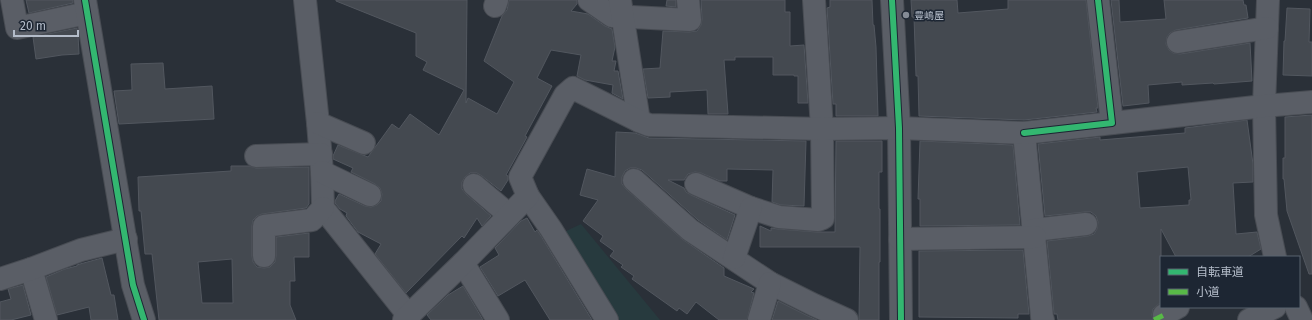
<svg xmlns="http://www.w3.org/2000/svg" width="1312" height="320" viewBox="0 0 1312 320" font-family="'Fira Sans','Noto Sans JP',sans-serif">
<rect width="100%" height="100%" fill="#2a3038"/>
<polygon fill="#273a3e" points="581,224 660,320 614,320 562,233"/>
<g fill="#444950" stroke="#52575f" fill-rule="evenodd">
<polygon points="26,0 73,0 73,3 29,13"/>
<polygon points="336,0 467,0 466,103 468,98 497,114 514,82 484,61 502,16 507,10 509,0 577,0 577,4 571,11 588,14 605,26 612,29 615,47 612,61 616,61 614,71 618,71 623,99 612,93 613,85 585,80 577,76 581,55 551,50 537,78 552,86 525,136 527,137 506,175 508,176 508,180 501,191 482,176 477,173 470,173 465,177 462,182 462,189 466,194 491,216 482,226 477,218 464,238 462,236 406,293 375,254 381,244 358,232 346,216 347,213 340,209 335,203 335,201 339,194 365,206 371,207 377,205 381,201 382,194 380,188 375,184 351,172 353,168 333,159 333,156 338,145 368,157 392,124 399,129 410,114 439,135 464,90 423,70 427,62 416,56 416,33 336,1"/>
<polygon points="667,0 676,0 676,7 666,6"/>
<polygon points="701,0 785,0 785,12 790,12 790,46 804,45 808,103 798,103 798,76 794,76 794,75 773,75 773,57 735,57 735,60 724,60 728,114 708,114 707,90 670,92 670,97 648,98 643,69 660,68 663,31 689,32 697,31 701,25 702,19"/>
<polygon points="830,0 872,0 873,25 874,25 876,47 878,116 836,116 836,104 833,104 827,8 830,7"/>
<polygon points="911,0 957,0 958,13 1008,9 1008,0 1086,0 1098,108 1096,108 1097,112 1024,120 919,116 918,76 916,76 914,17 912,17"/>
<polygon points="1111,0 1119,0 1120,22 1166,19 1164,0 1243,0 1244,5 1246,5 1248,18 1176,30 1170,33 1167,37 1166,44 1169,50 1173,53 1180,54 1250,43 1252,81 1214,84 1213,83 1182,85 1182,82 1148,85 1149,103 1123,106"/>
<polygon points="1287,8 1310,9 1309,42 1312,42 1312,76 1283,75 1284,41 1285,41"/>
<polygon points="77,28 78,35 79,54 62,55 36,59 33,37"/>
<polygon points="163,63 165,89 212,86 214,119 119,124 114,91 132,90 131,64"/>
<polygon points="1312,115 1312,274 1309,274 1287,211 1284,179 1283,179 1283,158 1285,158 1285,117"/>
<path d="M1247 120 1253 164V182L1233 183 1236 234 1257 232 1261 249 1248 257H1176L1161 229V302L1153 309 1152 315 1153 320H1058L1057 314H1054L1047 241 1088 236 1094 234 1097 229 1098 222 1096 216 1091 212H1085L1045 216 1038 144 1100 137V140L1185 133V128ZM1188 167 1191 200H1189V205L1140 208 1137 172Z"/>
<polygon points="616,132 635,133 649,138 806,141 804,206 781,205 772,202 773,170 727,169 727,181 720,181 701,173 695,172 688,174 684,180 668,180 684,188 686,192 691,195 735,215 727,240 698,220 642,170 636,168 630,168 625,171 622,177 622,184 626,189 682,239 724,268 724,276 754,289 751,292 754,293 747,320 719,320 696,302 687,314 679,308 677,311 632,279 634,276 621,267 623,265 610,256 614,251 600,241 603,236 583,221 598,200 580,195 587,169 615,177"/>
<polygon points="836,141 882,141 882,172 879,172 879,209 880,209 880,262 879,262 879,320 859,320 860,247 760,247 760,226 771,231 771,228 778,229 817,232 835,232"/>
<polygon points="920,141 1013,145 1020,225 920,226 920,199 918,199"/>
<path d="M231 166H249L256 168 309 167V204L306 208 262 214 257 216 253 220 252 226V256L253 262 257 267 264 268 270 267 275 262 276 256V237L309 233V257H294L295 281H290V305L296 320H159L152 254H145L141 211H139L138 177 231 171ZM232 259 233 303H202L198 262Z"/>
<polygon points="527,218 535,232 537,230 541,236 592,320 550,320 525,280 498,296 480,267 499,255 495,248 521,221"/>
<polygon points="1023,250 1029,314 1018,314 1018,318 919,317 919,251"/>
<polygon points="102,258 111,295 114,295 118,320 91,320 89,307 57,315 46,277 65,269 77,266 77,265 80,264"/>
<polygon points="23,285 31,315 11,320 0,320 0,302 11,299 8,289"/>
<polygon points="463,286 483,320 431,320 427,315 448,295"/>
<polygon points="778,301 808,316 817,320 772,320"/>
</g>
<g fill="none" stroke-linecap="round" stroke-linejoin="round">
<g stroke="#484c53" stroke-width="24">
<g id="minor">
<polyline points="12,0 17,28 87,13"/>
<polyline points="85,0 133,285 144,320"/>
<polyline points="305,0 318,123 322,172 323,208 409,316"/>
<polyline points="589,0 612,16 690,20 688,0"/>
<polyline points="620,0 639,121"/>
<polyline points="892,0 899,128 901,320"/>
<polyline points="1098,0 1112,123"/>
<polyline points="1268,0 1264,106 1266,215 1275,257"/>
<polyline points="495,6 497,0"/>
<polyline points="1178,42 1267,28"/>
<polyline points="318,123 364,143"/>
<polyline points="1024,133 1042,317 1043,320"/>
<polyline points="256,156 321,154"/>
<polyline points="322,172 370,195"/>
<polyline points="634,180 690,230 770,283 814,305 847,320"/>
<polyline points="696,184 751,208 779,217 818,220 823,218 822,129 814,0"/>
<polyline points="474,185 509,215"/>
<polyline points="528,196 551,229 607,320"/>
<polyline points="1034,230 1086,224"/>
<polyline points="900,239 1035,237"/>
<polyline points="264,256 264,226 312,220 323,208"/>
<polyline points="734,258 751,208"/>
<polyline points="463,263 498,320"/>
<polyline points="31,269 46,320"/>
<polyline points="0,279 31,269 81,250 126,239"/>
<polyline points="1296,307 1302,320"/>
<polyline points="1164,315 1178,307"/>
<polyline points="404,320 463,263 528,196 520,177 565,95 573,88 639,121 649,125 822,129 899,128 1024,133 1264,106 1312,102"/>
<polyline points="759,320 770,283"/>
<polyline points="1249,320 1275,307"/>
</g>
</g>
<use href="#minor" stroke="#5a5e66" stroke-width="22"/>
<polyline stroke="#58b947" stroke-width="5" stroke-dasharray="10 5" stroke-linecap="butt" points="1154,320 1164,315"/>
<g stroke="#1d2633" stroke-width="8">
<g id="cycleway">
<polyline points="85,0 133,285 144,320"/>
<polyline points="892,0 899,128 901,320"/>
<polyline points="1024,133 1112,123 1098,0"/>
</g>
</g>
<use href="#cycleway" stroke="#33b770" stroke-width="6"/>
</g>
<circle fill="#848b96" stroke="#1d2633" stroke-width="1.5" cx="906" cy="15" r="4"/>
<g text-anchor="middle" stroke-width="3" stroke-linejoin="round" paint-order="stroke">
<g font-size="10" fill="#b4bcc9" stroke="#1d2633" text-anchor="start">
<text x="914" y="19">豊嶋屋</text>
</g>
</g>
<rect x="1160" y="256" width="140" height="52" fill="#1d2633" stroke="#59626f"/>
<rect x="1168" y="269" width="20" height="6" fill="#33b770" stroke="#59626f"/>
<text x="1196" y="276" font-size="12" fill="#b4bcc9">自転車道</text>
<rect x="1168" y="289" width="20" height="6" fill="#58b947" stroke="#59626f"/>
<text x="1196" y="296" font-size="12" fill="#b4bcc9">小道</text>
<path d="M14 30v6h64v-6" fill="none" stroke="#b4bcc9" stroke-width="2"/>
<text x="20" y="30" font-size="12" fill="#b4bcc9" stroke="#1d2633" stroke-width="3" paint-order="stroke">20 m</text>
</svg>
